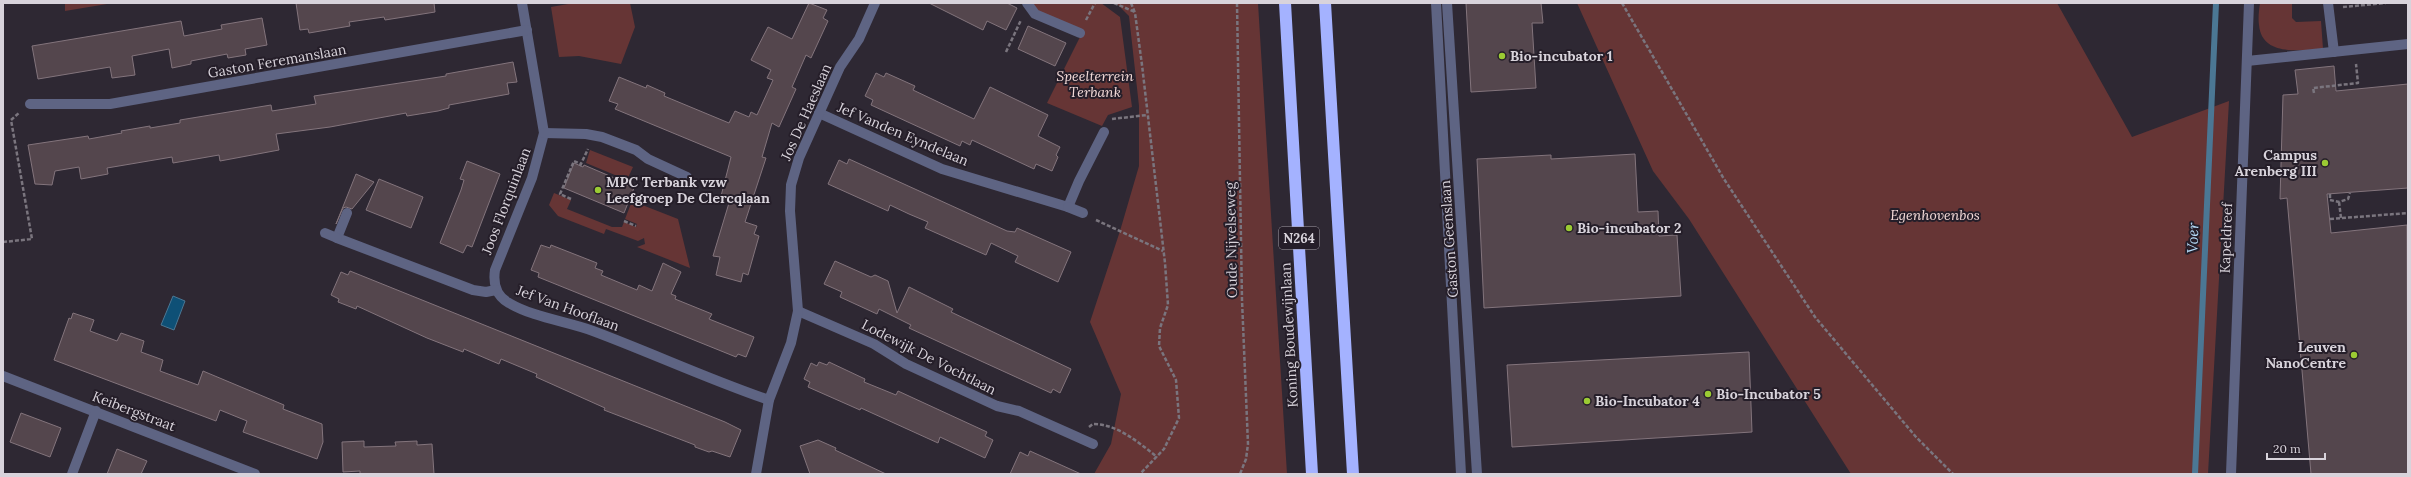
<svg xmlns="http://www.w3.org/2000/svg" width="2411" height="477" viewBox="0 0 2411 477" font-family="Lora,serif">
<rect width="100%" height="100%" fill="#2e2833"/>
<g fill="#663535">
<polygon points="65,3 113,3 65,11"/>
<polygon points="574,3 630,3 635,27 621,64 579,56 559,57 551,7"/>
<polygon points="1031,3 1101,3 1120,17 1132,107 1108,115 1102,126 1047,103 1082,33 1036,10"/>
<polygon points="1116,3 1258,3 1287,474 1094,474 1111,444 1121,394 1090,322 1120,231 1139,166 1139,106 1129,16"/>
<polygon points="1577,3 2057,3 2132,137 2229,101 2208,474 1851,474 1689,219 1653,171"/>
<path d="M2260 3H2292V18L2296 22 2321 21 2323 49C2301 50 2262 57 2259 25 2258 18 2259 10 2260 3Z"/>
<polygon points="590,150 633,167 627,180 586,163"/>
<polygon points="554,193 571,200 567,209 612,227 622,227 624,222 636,227 637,224 625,219 632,201 678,219 690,268 637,247 645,244 644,238 638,241 606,229 604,234 558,216 549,205"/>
</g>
<polygon fill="#0e5076" stroke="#4b7794" points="173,296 185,301 174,330 161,325"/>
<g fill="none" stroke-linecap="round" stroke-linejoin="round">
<polyline stroke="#4b7794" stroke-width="6" points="2195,474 2216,3"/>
</g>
<g fill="#54464d" stroke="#83747c">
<polygon points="296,3 434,3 435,12 385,20 384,17 349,22 350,26 309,33 308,29 300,30"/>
<polygon points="809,3 827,10 823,18 828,21 811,58 806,55 792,87 796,89 779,127 772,123 762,157 766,158 745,222 757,226 754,234 759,236 748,275 743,273 741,282 716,275 720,257 713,256 729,203 720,200 731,157 615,109 618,104 609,101 619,77 646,88 647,85 665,93 664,96 729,123 735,111 749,117 751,112 757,115 773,80 767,78 771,70 751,60 768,27 792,39"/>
<polygon points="929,3 1007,3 1017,8 1006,30 987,21 983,30"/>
<polygon points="1466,3 1541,3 1543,23 1532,23 1536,88 1471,92"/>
<polygon points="262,18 267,45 245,49 246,55 228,58 227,54 191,61 191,64 172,68 169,49 132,56 135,75 112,78 110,67 38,79 32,46 181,21 184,36 222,29 221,25"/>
<polygon points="1028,26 1066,43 1055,66 1018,49"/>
<polygon points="513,62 517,82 507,83 509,94 449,105 449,108 438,111 407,116 406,113 330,127 276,134 279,150 220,161 219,155 173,163 172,157 107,168 108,174 81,179 79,167 55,171 52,185 35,184 28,145 88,136 89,139 122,133 121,131 150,126 150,128 180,123 180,120 271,105 272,111 316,104 314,96 446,76 446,74"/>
<polygon points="2334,66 2336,91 2408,84 2408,188 2327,194 2331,233 2407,225 2408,474 2311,474 2287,198 2280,199 2283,95 2298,94 2295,70"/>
<polygon points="876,73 884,77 886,73 915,86 913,90 974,119 990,87 1048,115 1038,136 1060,147 1056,155 1058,157 1052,171 1036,164 1034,169 972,140 970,145 962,141 960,146 871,105 873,100 865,96"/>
<polygon points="1635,154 1638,212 1658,211 1659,236 1677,235 1681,296 1484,308 1477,159 1551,155 1551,159"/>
<polygon points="849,159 1007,231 1015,232 1017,228 1071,252 1058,282 1015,262 1018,256 991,243 986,255 925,228 928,222 909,214 890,205 888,211 828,184 839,160 847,164"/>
<polygon points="467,161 500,174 472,247 467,245 463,253 440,243 461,190 464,180 460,179"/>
<polygon points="574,163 583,167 584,165 626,183 626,185 634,188 624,213 564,188"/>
<polygon points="356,174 374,182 352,209 346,207 343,208 336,224"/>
<polygon points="379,179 423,197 411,228 366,210"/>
<polygon points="541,245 550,248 551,245 597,263 595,268 603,271 601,275 637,290 639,285 652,291 663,263 681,272 671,294 676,296 675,299 712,314 709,319 754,337 746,357 738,354 736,357 538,277 539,273 531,270"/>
<polygon points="835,261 871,277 875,275 888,281 897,313 909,287 953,309 951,312 1071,369 1060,393 1053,389 1051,393 948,346 909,328 911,325 879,309 877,314 840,297 842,292 824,284"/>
<polygon points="350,271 725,422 741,430 730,457 712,451 709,452 695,447 695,445 604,410 605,408 536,377 537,374 501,359 499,364 464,349 463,352 427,338 357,306 356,309 338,302 339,299 331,295 341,272 348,275"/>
<polygon points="73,313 94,320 90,331 117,341 121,333 144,341 141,352 163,360 160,371 198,385 203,371 284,405 283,409 322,424 323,442 317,459 243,432 247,421 220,410 216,421 54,360 69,318 71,319"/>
<polygon points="1749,352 1752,432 1512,447 1507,365"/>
<polygon points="819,362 827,365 829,362 865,379 864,382 896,395 898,391 987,432 985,436 993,440 985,458 940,437 938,443 861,408 860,410 808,387 810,382 804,379 811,363 817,366"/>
<polygon points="21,413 61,428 50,457 10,442"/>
<polygon points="818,440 836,448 835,450 886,474 810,474 800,446"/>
<polygon points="364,441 364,447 396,446 395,442 417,441 417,445 432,444 434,474 360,474 360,471 343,472 342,442"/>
<polygon points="117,449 147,461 141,474 107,474"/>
<polygon points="1030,451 1050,460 1081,474 1010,474 1020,452 1028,456"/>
</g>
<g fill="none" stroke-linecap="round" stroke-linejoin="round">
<g stroke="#7a757e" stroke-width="2.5" stroke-dasharray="4 2" stroke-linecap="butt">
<polyline points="1114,3 1135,12"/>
<polyline points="1131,3 1135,13 1142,65 1165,263 1168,305 1160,328 1159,346 1176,380 1179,418 1164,449 1140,474"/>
<polyline points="1237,3 1242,300 1248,444 1246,459 1240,474"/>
<polyline points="1622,3 1724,179 1815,317 1916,437 1953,474"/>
<polyline points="2343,7 2386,3"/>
<polyline points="3,9 4,9"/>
<polyline points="1086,20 1095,3"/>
<polyline points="1006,52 1021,20"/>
<polyline points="2314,93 2313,88 2358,83 2356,64"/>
<polyline points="1112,119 1147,115"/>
<polyline points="580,166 588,149"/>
<polyline points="2330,194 2330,200 2339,202 2348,199 2350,193"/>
<polyline points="571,199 560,194 574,161 581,164"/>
<polyline points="2339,202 2341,218"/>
<polyline points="2330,219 2408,213"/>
<polyline points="1096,220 1163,251"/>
<polyline points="624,221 636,226"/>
<polyline points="3,242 32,239 11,120 20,112"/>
<path d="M1089 427 1093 424C1117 424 1138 442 1157 457"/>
</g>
<g stroke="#5e6483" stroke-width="10">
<path d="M522 3 544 133 532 178 495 270C493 283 496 296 509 303 535 318 566 321 593 331 652 353 710 380 769 400"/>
<polyline points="1027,3 1035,14 1080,33"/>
<polyline points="1436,3 1461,474"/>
<polyline points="1447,3 1477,474"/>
<polyline points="2328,3 2334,52"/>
<polyline points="2247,61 2408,44"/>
<polyline points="30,104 110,104 527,30"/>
<polyline points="819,113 942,169 1068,207 1079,181 1104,132"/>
<polyline points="544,133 586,134 602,137 636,150 648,159 687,177"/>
<polyline points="1068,207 1083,213"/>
<polyline points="347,213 337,238 473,290 486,292 496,290"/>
<polyline points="325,233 337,238"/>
<polyline points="798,311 874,344 906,364 997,406 1019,411 1093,444"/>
<polyline points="3,376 255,474"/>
<polyline points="72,474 96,411"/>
<polyline points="756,474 769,400 791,343 798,311 790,211 791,185 799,158 840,67 859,39 875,3"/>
<polyline points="2231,474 2249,3"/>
</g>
<g stroke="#a4b2ff" stroke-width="12">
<polyline points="1285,3 1312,474"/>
<polyline points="1325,3 1353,474"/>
</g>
</g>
<g fill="#9bcb33" stroke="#251e29" stroke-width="1.5">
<circle cx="1502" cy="56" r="4"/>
<circle cx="2325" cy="163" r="4"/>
<circle cx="598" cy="190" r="4"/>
<circle cx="1569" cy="228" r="4"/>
<circle cx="2354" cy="355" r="4"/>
<circle cx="1708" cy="394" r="4"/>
<circle cx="1587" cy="401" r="4"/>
</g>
<g text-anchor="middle" stroke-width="4" stroke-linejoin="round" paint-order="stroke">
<rect fill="#251e29" stroke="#a29da6" stroke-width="1" x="1279" y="227" width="40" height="22" rx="3"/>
<g font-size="13" font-weight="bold" fill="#d8d3db">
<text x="1299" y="243">N264</text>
</g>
<g font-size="14" font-weight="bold" fill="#d8d3db" stroke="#251e29" text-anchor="start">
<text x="1510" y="61">Bio-incubator 1</text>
<text x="2317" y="160" text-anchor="end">Campus<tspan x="2317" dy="16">Arenberg III</tspan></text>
<text x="606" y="187">MPC Terbank vzw<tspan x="606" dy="16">Leefgroep De Clercqlaan</tspan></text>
<text x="1577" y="233">Bio-incubator 2</text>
<text x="2346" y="352" text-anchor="end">Leuven<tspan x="2346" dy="16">NanoCentre</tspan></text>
<text x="1716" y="399">Bio-Incubator 5</text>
<text x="1595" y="406">Bio-Incubator 4</text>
</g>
<g font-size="14" fill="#d8d3db" stroke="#251e29">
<text transform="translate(277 61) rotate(-10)" y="5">Gaston Feremanslaan</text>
<text transform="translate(806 112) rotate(-66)" y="5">Jos De Haeslaan</text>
<text transform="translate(903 134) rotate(23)" y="5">Jef Vanden Eyndelaan</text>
<text transform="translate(506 201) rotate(-69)" y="5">Joos Florquinlaan</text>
<text transform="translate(2226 238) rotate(-88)" y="5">Kapeldreef</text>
<text transform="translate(1449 239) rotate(-94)" y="5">Gaston Geenslaan</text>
<text transform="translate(1231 240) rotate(-91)" y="5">Oude Nijvelseweg</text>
<text transform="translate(568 308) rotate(20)" y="5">Jef Van Hooflaan</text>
<text transform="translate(1289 335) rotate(-93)" y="5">Koning Boudewijnlaan</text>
<text transform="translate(929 357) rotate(27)" y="5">Lodewijk De Vochtlaan</text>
<text transform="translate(134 411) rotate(21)" y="5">Keibergstraat</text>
</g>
<g font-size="14" font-style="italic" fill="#f3dad8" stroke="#251e29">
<text x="1095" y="81">Speelterrein<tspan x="1095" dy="16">Terbank</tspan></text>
<text x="1935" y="220">Egenhovenbos</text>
</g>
<g font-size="15" font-style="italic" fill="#b7ddfa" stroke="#251e29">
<text transform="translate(2193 238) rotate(-88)" y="5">Voer</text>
</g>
</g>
<rect width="2411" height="477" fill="none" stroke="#d8d3db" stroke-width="8"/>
<path d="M2267 453v6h58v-6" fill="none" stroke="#d8d3db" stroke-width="2"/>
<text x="2273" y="453" font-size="12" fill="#d8d3db" stroke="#251e29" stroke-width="3" paint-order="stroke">20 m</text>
</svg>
